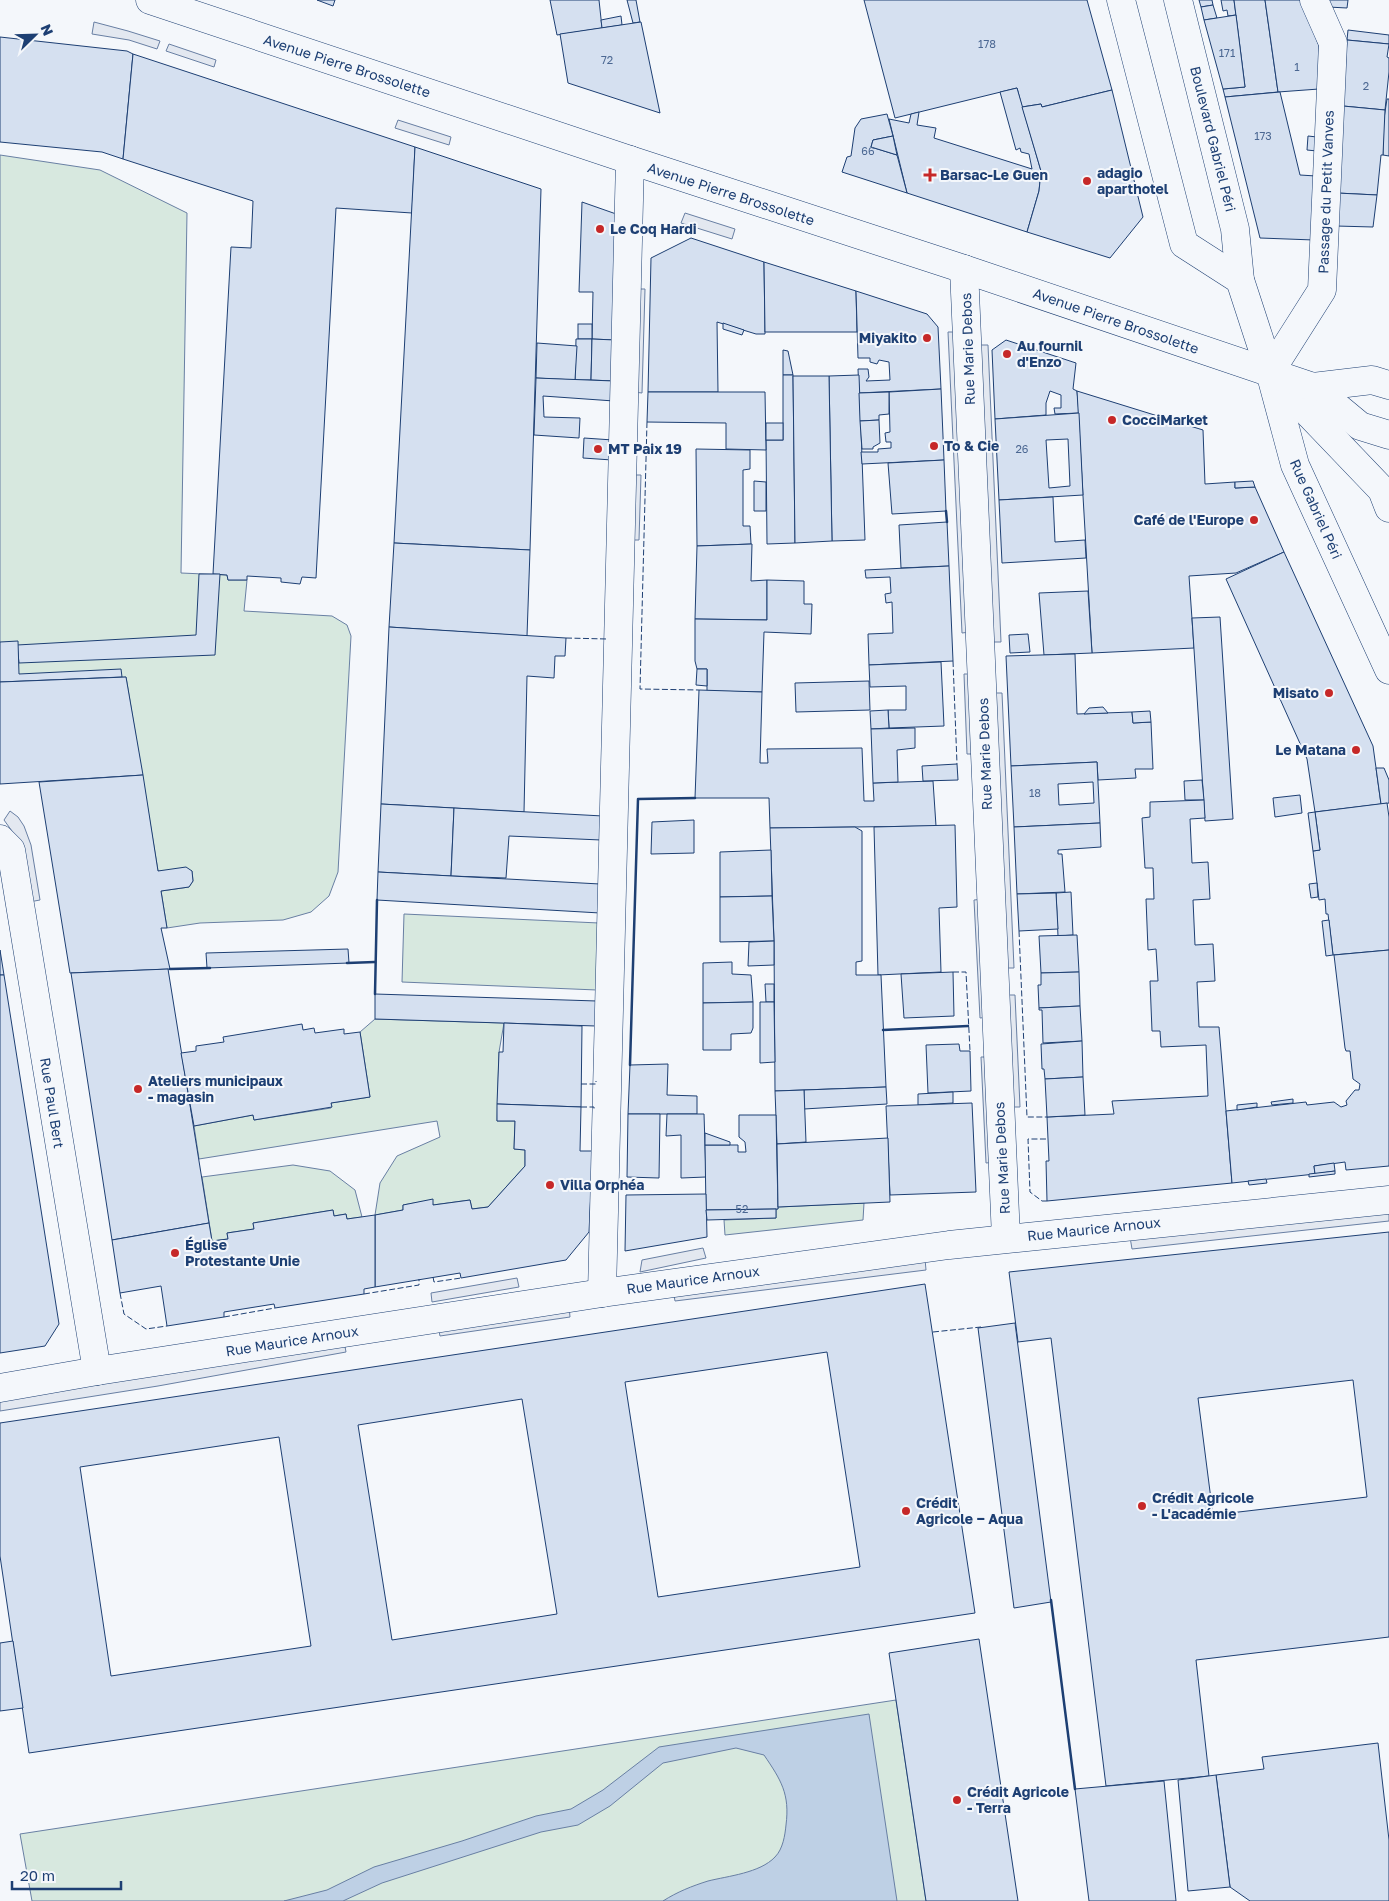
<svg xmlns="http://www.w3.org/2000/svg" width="1389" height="1901" viewBox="0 0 1389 1901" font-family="'Golos Text',sans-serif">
<rect width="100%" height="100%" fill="#f4f7fb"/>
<g fill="#d7e8df" stroke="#687fa3">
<polygon points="0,155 100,170 187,213 181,573 227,575 228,580 247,580 244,611 332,616 347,625 351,636 338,872 329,896 311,912 283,920 200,923 167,928 161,891 189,887 193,881 192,871 158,871 126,677 0,682"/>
<polygon points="404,914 599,923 597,990 402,982"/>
<polygon points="375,1019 504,1023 499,1052 497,1121 515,1121 514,1149 525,1150 525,1166 488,1207 472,1209 470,1200 433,1205 432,1200 403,1205 403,1210 375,1215 380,1183 397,1156 440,1137 437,1121 199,1159 194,1126 253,1115 254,1120 331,1108 331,1103 370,1097 360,1032"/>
<polygon points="293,1165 330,1171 355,1190 362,1217 347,1219 346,1214 334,1216 333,1210 253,1223 254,1229 227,1233 228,1239 212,1241 202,1177"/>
<polygon points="864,1203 863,1220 725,1235 724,1220 776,1218 776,1209 778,1209 778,1207"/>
<polygon points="896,1700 926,1901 32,1901 20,1834"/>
</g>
<g fill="#e3e8f0" stroke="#687fa3">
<polygon points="94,22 128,31 160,41 157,49 129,40 92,34"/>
<polygon points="169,44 216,60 214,67 166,51"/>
<polygon points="398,120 451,137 449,145 395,128"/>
<polygon points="685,213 735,229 732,239 681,223"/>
<polygon points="637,289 645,289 642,393 634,392"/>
<polygon points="948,332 957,332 970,632 962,633"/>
<polygon points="975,345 988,345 1001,642 990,642"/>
<polygon points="632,475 641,475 639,540 631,540"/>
<polygon points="964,674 973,674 976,754 967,754"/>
<polygon points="993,693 1002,693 1014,968 1003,968"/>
<polygon points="10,811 18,817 24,826 31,845 40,900 29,902 17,838 4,820"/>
<polygon points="984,899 989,1017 980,1018 974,900"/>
<polygon points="1005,995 1015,995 1020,1107 1011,1107"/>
<polygon points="981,1057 991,1057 996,1162 986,1163"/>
<polygon points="1389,1210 1389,1221 1132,1249 1130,1237"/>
<polygon points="703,1248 706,1258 640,1272 642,1260"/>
<polygon points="925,1259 926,1270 675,1301 673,1290"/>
<polygon points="517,1278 519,1287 432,1302 431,1293"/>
<polygon points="569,1306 570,1317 440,1336 438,1326"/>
<polygon points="344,1341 346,1352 158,1386 0,1411 0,1397"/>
</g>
<path fill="#bed0e5" stroke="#687fa3" d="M869 1714 897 1901H663C677 1892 692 1886 708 1881 728 1876 760 1873 775 1857 783 1849 785 1835 786 1825 790 1794 781 1780 764 1755L736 1748 663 1763 610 1806 578 1825 541 1832 382 1883 343 1901H284L327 1890 374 1867 462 1841 536 1816 571 1809 603 1790 659 1747Z"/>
<g fill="#d5e0f0" stroke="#1d3f73" fill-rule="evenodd">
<polygon points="317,0 335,0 333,6"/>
<polygon points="550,0 599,0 602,28 557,35"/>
<polygon points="627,0 636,0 640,22 633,23"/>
<polygon points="864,0 1087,0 1112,90 1042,107 1041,104 1022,107 1017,88 895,118"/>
<polygon points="1199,0 1212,0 1213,5 1201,7"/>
<polygon points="1221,0 1234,0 1236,15 1228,16 1227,10 1223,11"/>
<polygon points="1234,0 1265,0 1278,92 1225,97 1223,89 1245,87"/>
<polygon points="1265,0 1302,0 1319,46 1319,89 1278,92"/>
<polygon points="1325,0 1348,0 1347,8 1328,7"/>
<polygon points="1213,5 1217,18 1204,20 1201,7"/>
<polygon points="1236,15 1245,87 1223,89 1204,20"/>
<polygon points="621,16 622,25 602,28 601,20"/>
<polygon points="641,22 660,113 568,83 560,34"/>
<polygon points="1348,30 1389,35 1389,44 1347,40"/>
<polygon points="0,37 127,51 133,54 123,159 102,152 0,142"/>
<polygon points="1347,40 1389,44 1387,57 1389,58 1389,72 1385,110 1343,106"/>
<polygon points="133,54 415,147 412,213 336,208 316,578 302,577 300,584 281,582 281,578 247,576 247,580 228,580 227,575 213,574 231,247 251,248 253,201 123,159"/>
<polygon points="1017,88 1041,171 1039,191 1027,232 907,193 889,119 909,123 911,114 919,112 917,125 936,128 934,138 1032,169 1029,154 1021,152 1020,148 1016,150 1000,92"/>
<polygon points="1112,90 1143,217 1110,258 1027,232 1039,191 1041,171 1022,107 1041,104 1042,107"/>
<polygon points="1280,92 1300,175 1316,176 1314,240 1260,238 1225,97"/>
<polygon points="1387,99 1389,99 1389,156 1383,155 1383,125"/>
<polygon points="1343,106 1385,110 1383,155 1381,155 1377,195 1337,193"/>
<polygon points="887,114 893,136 873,140 871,147 897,155 907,193 842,172 847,157 851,156 855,128 861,119"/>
<polygon points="893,136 897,155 871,147 873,140"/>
<polygon points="1308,136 1317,137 1317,151 1307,150"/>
<polygon points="415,147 541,189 530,550 394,543"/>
<polygon points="1337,193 1377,195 1373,227 1336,226"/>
<polygon points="582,202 619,215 615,340 592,339 593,292 579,292"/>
<polygon points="691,238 764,262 765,334 756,334 717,322 718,392 648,392 651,258"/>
<polygon points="764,262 856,291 857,332 765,332"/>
<polygon points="856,291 927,314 938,327 941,389 859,393 858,369 868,369 869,377 866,381 890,380 889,362 879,360 877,364 870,362 870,358 858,358"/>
<polygon points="723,323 744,330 742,335 723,329"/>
<rect x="578" y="324" width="14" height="15"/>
<polygon points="576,339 592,339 591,380 575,380"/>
<polygon points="592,339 615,340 614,381 591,380"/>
<polygon points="1006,340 1076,363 1073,389 1077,391 1079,413 1055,414 1054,408 1061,408 1061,395 1050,391 1046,403 1046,415 995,419 992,350"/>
<polygon points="537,343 577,346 575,380 536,378"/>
<polygon points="783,350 788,351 793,375 783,375"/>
<polygon points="783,375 793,375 795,543 767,544 766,440 783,440"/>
<polygon points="859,375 865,540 832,541 829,376"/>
<polygon points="793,376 829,376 832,541 795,543"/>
<polygon points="536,378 614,381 614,401 543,396 544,417 580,418 579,438 534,435"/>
<polygon points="941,389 944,460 862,464 861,452 878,452 878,449 891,448 891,442 886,442 885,433 890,432 889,392"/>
<polygon points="1077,391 1203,430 1205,484 1235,482 1235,488 1255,487 1284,552 1236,573 1189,576 1194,648 1092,653"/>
<polygon points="648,392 765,392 766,450 726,449 726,423 647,422"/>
<polygon points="889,392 889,414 879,415 879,420 860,421 859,393"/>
<path d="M1079 413 1083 495 999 500 995 419ZM1068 439 1070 486 1049 488 1046 440Z"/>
<polygon points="879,420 880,443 873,447 873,449 862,449 860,421"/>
<rect x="766" y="423" width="17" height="17"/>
<polygon points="584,438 613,440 612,460 583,458"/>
<polygon points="696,449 750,450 750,469 743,470 743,526 750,526 751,544 697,546"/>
<polygon points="944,460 946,511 892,514 888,463"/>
<polygon points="754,481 766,482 766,511 754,511"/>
<polygon points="1253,481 1255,487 1235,488 1235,482"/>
<polygon points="1053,497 1055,542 1085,540 1086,558 1002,563 999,500"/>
<polygon points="947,522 949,566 901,568 899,525"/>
<polygon points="394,543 530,550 527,636 389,627"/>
<polygon points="752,544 751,581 767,580 767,620 695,619 697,546"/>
<polygon points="1284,552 1373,746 1381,804 1315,812 1307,759 1226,579"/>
<polygon points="949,566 953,661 869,665 868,634 893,633 892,602 886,603 885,594 891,593 890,577 866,578 865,570"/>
<polygon points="199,574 220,574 215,655 19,663 17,645 196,635"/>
<polygon points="767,580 804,581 804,604 812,604 811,634 764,632 762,692 707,691 707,669 697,669 695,661 695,619 767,620"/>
<polygon points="1088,591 1092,653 1044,655 1039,593"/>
<polygon points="1220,617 1233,819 1205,821 1192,618"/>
<polygon points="389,627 566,638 565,656 555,656 554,678 527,676 524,812 381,804"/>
<polygon points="1028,634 1030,652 1010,653 1009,635"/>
<polygon points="18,641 19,674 121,669 122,677 0,682 0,642"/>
<polygon points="1075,654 1077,714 1132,712 1133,723 1151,722 1153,769 1135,769 1136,778 1098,780 1097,762 1011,766 1006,656"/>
<polygon points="941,662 944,726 889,728 888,710 906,710 906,686 870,687 869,665"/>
<polygon points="697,669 707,669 707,686 696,685"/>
<polygon points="126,677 143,775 0,784 0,682"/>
<polygon points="869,681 870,710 796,712 795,683"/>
<polygon points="699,690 762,692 760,763 768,763 767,749 862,748 864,801 874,801 873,783 933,781 936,826 770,828 769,798 695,798"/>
<polygon points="1103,707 1108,713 1084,714 1089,708"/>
<polygon points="888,710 889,728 871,729 870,711"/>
<polygon points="1150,711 1151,722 1133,723 1132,712"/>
<polygon points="915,728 915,748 897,750 898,782 873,783 871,729"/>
<path d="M1097 762 1100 823 1014 827 1011 766ZM1093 782 1094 803 1059 805 1058 784Z"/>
<polygon points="957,764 958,780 923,781 922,766"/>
<polygon points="1376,768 1384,768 1389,780 1389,803 1381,804"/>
<polygon points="143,775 158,871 186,867 192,871 193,881 189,887 161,891 167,928 161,928 170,969 70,973 39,782"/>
<polygon points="1202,780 1204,800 1185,800 1184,781"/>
<polygon points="1300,795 1302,813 1275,817 1273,798"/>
<polygon points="1204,800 1205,818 1190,819 1192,863 1208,862 1210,899 1193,900 1195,945 1213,944 1215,981 1197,982 1199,1027 1219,1027 1232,1183 1047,1201 1046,1161 1049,1161 1047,1117 1114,1114 1112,1101 1208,1096 1206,1045 1161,1047 1160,1031 1152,1031 1150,981 1158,981 1156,949 1148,950 1146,899 1154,899 1153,868 1145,868 1142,818 1150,817 1150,802"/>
<polygon points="1387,803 1389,817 1389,950 1333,955 1328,914 1326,914 1325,899 1319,900 1317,883 1313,851 1320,850 1315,812"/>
<polygon points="381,804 454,808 451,876 378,872"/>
<polygon points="454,808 603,816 601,840 509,836 506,878 451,876"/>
<polygon points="1315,812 1320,850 1313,851 1308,813"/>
<polygon points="694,820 694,853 651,854 652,822"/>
<polygon points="1100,823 1101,847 1058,850 1058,854 1062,854 1065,892 1017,894 1014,827"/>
<polygon points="955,825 957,907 939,908 941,972 878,975 874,827"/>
<polygon points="855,827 862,831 862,961 856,962 856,975 881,975 886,1087 775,1091 774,941 770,828"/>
<polygon points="771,850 772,896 720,897 720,852"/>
<polygon points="378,872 600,884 600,913 377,900"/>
<polygon points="1317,883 1318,897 1311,898 1309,884"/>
<polygon points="1071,892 1073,935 1058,936 1056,893"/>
<polygon points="1056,893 1058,929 1019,931 1017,894"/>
<polygon points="772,896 774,941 720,942 720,897"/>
<polygon points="1329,920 1333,955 1326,956 1322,921"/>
<polygon points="1077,935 1079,972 1041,973 1039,936"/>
<polygon points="774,941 774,965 748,966 749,942"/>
<polygon points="348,949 349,963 207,968 206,953"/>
<polygon points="0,950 4,975 0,975"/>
<polygon points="1389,950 1389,1166 1346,1170 1345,1162 1338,1163 1314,1166 1315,1174 1232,1183 1226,1111 1306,1102 1307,1105 1334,1102 1341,1107 1347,1105 1346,1101 1355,1090 1359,1090 1360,1084 1353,1079 1350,1051 1346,1051 1345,1048 1334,955"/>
<polygon points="732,962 732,974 751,975 753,1002 703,1003 703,963"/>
<polygon points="168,969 209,1223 112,1240 71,973"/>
<polygon points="953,972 954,1016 904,1018 901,974"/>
<polygon points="1079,972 1080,1006 1039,1008 1038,985 1041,985 1041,973"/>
<polygon points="0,975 4,975 59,1324 45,1346 0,1353"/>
<polygon points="765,984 774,984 774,1002 766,1002"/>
<polygon points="375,994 597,1001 596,1026 375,1019"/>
<polygon points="753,1002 753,1028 751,1033 731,1034 731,1050 703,1050 703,1003"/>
<polygon points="760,1002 774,1002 775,1062 760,1063"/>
<polygon points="1080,1006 1082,1041 1043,1043 1042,1010 1039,1010 1039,1008"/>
<polygon points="504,1023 582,1026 581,1107 497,1104 499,1052 503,1052"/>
<polygon points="302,1024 303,1030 314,1028 315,1033 344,1029 344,1034 360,1032 370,1097 331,1103 332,1107 254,1120 253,1115 194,1126 181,1053 196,1051 196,1046 224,1042 223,1037"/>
<polygon points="1082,1041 1083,1077 1045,1079 1044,1069 1042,1069 1041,1044"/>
<polygon points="959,1044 960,1051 970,1051 971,1091 928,1093 926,1045"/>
<polygon points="668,1064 667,1095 697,1096 697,1114 628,1114 630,1065"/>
<polygon points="1083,1077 1085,1115 1047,1117 1045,1079"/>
<polygon points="886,1087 887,1104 804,1109 804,1090"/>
<polygon points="804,1090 806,1142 777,1144 775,1091"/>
<polygon points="953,1092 953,1103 918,1105 918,1094"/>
<polygon points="1293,1099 1293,1103 1272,1105 1271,1102"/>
<polygon points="972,1103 976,1192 890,1195 886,1106"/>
<polygon points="1257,1103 1257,1107 1237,1110 1237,1105"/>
<polygon points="497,1104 581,1107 580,1151 593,1151 589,1232 566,1260 461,1278 460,1273 375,1287 375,1215 403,1210 403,1205 433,1199 433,1205 470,1200 472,1209 488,1207 525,1166 525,1150 514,1149 515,1121 497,1121"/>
<polygon points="628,1114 660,1114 659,1178 627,1177"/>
<polygon points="667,1114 704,1114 706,1177 681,1178 681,1135 666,1136"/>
<polygon points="739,1115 776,1115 778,1209 706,1210 705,1145 738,1145 738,1152 746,1152 745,1142 739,1137"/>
<polygon points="705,1133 730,1142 730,1145 705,1145"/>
<polygon points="888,1138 890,1202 778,1207 777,1144"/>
<polygon points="1334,1163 1335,1171 1315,1174 1314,1166"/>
<polygon points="1335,1171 1335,1174 1309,1177 1309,1174"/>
<polygon points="1266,1179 1267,1183 1249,1185 1248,1181"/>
<polygon points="706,1194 707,1237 625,1251 626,1195"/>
<polygon points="776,1209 776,1218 707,1220 706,1210"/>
<polygon points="333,1210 334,1216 346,1214 347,1219 375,1215 375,1287 364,1289 364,1294 275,1308 274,1304 224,1312 224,1317 167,1326 161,1286 120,1293 112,1240 209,1223 212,1241 228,1239 227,1233 254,1229 253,1223"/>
<path d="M1389 1232V1637L1196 1660 1209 1776 1106 1786 1051 1338 1018 1342 1009 1272ZM1353 1380 1367 1497 1213 1515 1198 1398Z"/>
<path d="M925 1284 975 1613 29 1753 0 1556V1423ZM827 1352 860 1567 658 1597 625 1382ZM522 1399 557 1614 392 1640 358 1425ZM279 1437 311 1646 111 1676 80 1467Z"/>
<polygon points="1015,1323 1051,1602 1014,1608 978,1328"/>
<polygon points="979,1639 1018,1901 926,1901 889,1653"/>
<polygon points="13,1641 23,1708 0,1711 0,1643"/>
<polygon points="1378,1743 1389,1840 1389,1901 1250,1901 1230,1887 1216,1775 1264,1769 1262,1757"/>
<polygon points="1216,1775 1230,1887 1188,1891 1178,1780"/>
<polygon points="1164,1781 1176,1901 1089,1901 1075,1789"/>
</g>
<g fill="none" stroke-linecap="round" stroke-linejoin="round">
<g stroke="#1d3f73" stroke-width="29">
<g id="minor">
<polyline points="964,269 1006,1238"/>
<polyline points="1270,372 1322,290 1333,43 1314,0"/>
<polyline points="0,839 11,850 97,1371"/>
<polyline points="602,1293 630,160"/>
</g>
</g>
<g stroke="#1d3f73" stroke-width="29">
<polyline id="tertiary" points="0,1388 97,1371 602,1293 949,1245 1389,1200"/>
</g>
<g stroke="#1d3f73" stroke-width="29">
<g id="secondary">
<polyline points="1121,0 1184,244 1240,280"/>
<polyline points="1178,0 1235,229 1240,280 1270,372 1295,465 1389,670"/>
<polyline points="1272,375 1382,490 1389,508"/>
</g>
</g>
<g stroke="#1d3f73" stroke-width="29">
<g id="primary">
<polyline points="150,0 630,160 964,269 1313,387 1360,426 1389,435"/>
<polyline points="1313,387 1372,380 1389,385"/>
</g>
</g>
<use href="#minor" stroke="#f4f7fb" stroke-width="28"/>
<use href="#tertiary" stroke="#f4f7fb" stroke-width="28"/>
<use href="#secondary" stroke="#f4f7fb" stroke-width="28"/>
<use href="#primary" stroke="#f4f7fb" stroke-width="28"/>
<g stroke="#1d3f73" stroke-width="1" stroke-dasharray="6 2.5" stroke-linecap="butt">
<polyline points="647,422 640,689 699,690"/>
<polyline points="566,638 607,639"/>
<polyline points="953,661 957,764"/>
<polyline points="1019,931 1027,1117 1047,1117"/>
<polyline points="953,972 966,972 970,1051"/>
<polyline points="581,1084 596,1084 596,1081"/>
<polyline points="581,1107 594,1107 594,1109"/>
<polyline points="1047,1201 1042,1201 1030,1192 1028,1139 1047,1139"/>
<polyline points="433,1277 434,1282 461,1278"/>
<polyline points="120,1293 124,1314 146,1329 167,1326"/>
<polyline points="364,1294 419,1285 419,1279"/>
<polyline points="224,1317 275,1308"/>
<polyline points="933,1332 981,1327"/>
</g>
<g stroke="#1d3f73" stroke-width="2.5">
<polyline points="946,511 947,522"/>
<polyline points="347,963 375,962"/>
<polyline points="170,969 210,968"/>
<polyline points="375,994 377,900"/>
<polyline points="883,1030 968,1026"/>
<polyline points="630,1065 638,799 695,798"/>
<polyline points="1051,1600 1075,1789"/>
</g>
</g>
<g fill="#c62828" stroke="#f4f7fb" stroke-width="2">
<path d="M927.5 167.5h5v5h5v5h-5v5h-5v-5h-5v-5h5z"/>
<circle cx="1087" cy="181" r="5"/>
<circle cx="600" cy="229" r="5"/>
<circle cx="927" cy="338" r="5"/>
<circle cx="1007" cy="354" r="5"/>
<circle cx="1112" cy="420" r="5"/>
<circle cx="934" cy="446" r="5"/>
<circle cx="598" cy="449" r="5"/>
<circle cx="1254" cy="520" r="5"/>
<circle cx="1329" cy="693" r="5"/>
<circle cx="1356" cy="750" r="5"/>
<circle cx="138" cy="1089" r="5"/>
<circle cx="550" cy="1185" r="5"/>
<circle cx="175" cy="1253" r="5"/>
<circle cx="1142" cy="1506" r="5"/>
<circle cx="906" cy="1511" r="5"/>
<circle cx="957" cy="1800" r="5"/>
</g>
<g text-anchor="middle" stroke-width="4" stroke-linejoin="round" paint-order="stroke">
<g font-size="11" fill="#4b6792">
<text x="987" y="48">178</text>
<text x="1227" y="57">171</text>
<text x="607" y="64">72</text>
<text x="1297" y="71">1</text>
<text x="1366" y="90">2</text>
<text x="1263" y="140">173</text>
<text x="868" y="155">66</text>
<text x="1022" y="453">26</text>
<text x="1035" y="797">18</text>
<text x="742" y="1213">52</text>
</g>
<g font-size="14" fill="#1d3f73" stroke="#f4f7fb">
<text transform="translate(347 66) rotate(18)" y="5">Avenue Pierre Brossolette</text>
<text transform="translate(1213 139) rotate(76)" y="5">Boulevard Gabriel Péri</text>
<text transform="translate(1326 192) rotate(-88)" y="5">Passage du Petit Vanves</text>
<text transform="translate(731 194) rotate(18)" y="5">Avenue Pierre Brossolette</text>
<text transform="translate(1116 321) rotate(19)" y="5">Avenue Pierre Brossolette</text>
<text transform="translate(968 349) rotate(-92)" y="5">Rue Marie Debos</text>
<text transform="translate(1316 509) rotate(66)" y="5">Rue Gabriel Péri</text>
<text transform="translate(985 754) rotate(-92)" y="5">Rue Marie Debos</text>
<text transform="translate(52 1103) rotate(81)" y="5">Rue Paul Bert</text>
<text transform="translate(1002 1158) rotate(-93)" y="5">Rue Marie Debos</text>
<text transform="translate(1094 1229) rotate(-6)" y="5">Rue Maurice Arnoux</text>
<text transform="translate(693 1280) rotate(-8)" y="5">Rue Maurice Arnoux</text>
<text transform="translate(292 1341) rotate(-9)" y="5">Rue Maurice Arnoux</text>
</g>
<g font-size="14" font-weight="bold" fill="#1d3f73" stroke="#f4f7fb" text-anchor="start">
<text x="1097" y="178">adagio<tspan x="1097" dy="16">aparthotel</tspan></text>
<text x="940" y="180">Barsac-Le Guen</text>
<text x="610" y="234">Le Coq Hardi</text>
<text x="917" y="343" text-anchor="end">Miyakito</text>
<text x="1017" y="351">Au fournil<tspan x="1017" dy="16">d'Enzo</tspan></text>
<text x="1122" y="425">CocciMarket</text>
<text x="944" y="451">To &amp; Cie</text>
<text x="608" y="454">MT Paix 19</text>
<text x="1244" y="525" text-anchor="end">Café de l'Europe</text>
<text x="1319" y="698" text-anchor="end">Misato</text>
<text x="1346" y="755" text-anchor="end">Le Matana</text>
<text x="148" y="1086">Ateliers municipaux<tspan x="148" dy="16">- magasin</tspan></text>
<text x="560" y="1190">Villa Orphéa</text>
<text x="185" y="1250">Église<tspan x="185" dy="16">Protestante Unie</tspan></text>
<text x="1152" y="1503">Crédit Agricole<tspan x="1152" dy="16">- L'académie</tspan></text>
<text x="916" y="1508">Crédit<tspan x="916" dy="16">Agricole − Aqua</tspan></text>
<text x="967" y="1797">Crédit Agricole<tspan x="967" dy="16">- Terra</tspan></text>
</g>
</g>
<g transform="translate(35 35) rotate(67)" stroke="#f4f7fb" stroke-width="4" paint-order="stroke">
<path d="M0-4L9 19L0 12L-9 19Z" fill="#1d3f73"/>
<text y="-8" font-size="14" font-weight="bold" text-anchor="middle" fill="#1d3f73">N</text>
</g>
<path d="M12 1881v8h109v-8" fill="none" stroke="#1d3f73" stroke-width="2.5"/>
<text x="20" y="1881" font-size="15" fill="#1d3f73" stroke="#f4f7fb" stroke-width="4" paint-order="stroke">20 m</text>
</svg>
